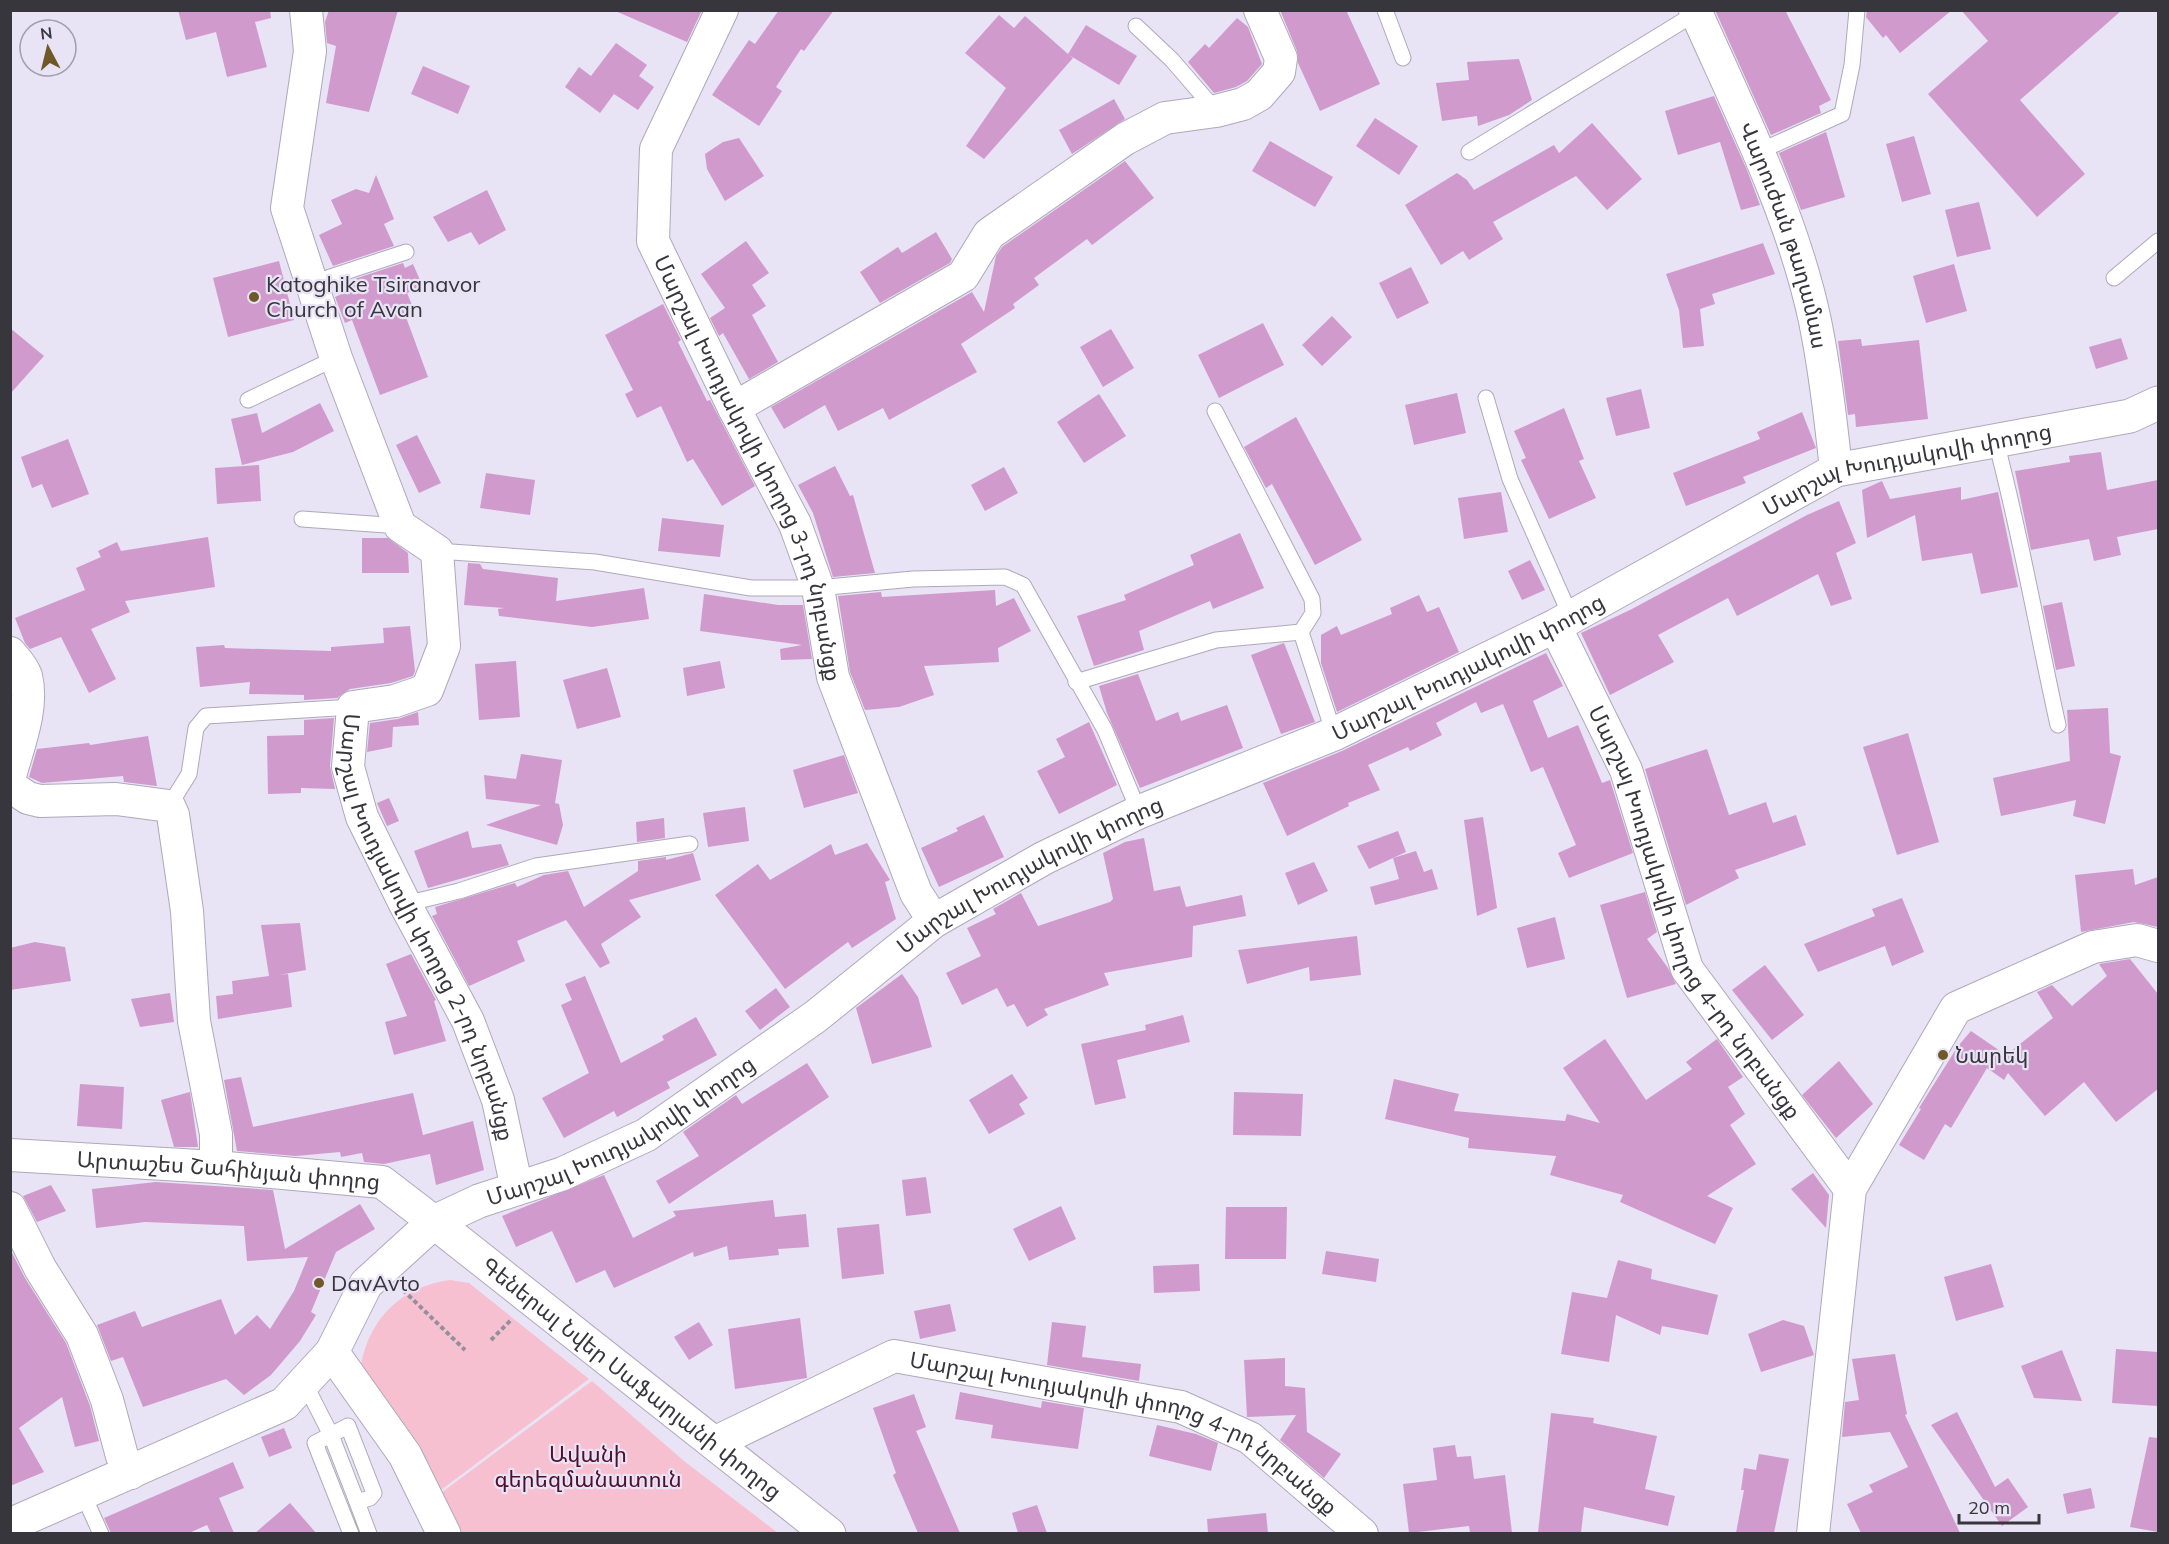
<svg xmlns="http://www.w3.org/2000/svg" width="2169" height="1544" viewBox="0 0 2169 1544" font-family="Mulish,'Noto Sans Armenian',sans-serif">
<rect width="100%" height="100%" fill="#e8e3f5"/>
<g fill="#f7c0d1">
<path d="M450 1280 469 1283 589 1379 441 1490 361 1364C370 1317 403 1286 450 1280Z"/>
<polygon points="592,1381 684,1461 778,1533 461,1533 441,1493"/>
</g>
<g fill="#d19acd">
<polygon points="178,10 270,10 271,18 255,22 267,67 227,77 216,32 186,40"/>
<polygon points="329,10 398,10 369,112 326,103 336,46 327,43 325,22"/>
<polygon points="613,10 702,10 687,42"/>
<polygon points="779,10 834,10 804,51 801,49 776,87 782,91 759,126 712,95 749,40 755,44"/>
<polygon points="1280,10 1346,10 1380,84 1320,111 1298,63 1297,51"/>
<polygon points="1715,10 1785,10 1831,100 1819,106 1821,113 1771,135"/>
<polygon points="1867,10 1952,10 1900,53 1886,35 1883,38 1866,17"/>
<polygon points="1961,10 2122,10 2020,100 2085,174 2037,217 1928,94 1988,41"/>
<polygon points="999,15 1014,28 1025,16 1068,54 1086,25 1137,56 1119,85 1069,55 1073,58 984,159 966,146 1006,88 965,53"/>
<polygon points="1237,18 1248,27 1262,64 1247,81 1236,87 1214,93 1188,62 1205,44 1209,48"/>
<polygon points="616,43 647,65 639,76 654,87 638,110 614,94 600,113 565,87 579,67 591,76"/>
<polygon points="1519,59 1532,100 1509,115 1478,126 1477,116 1442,121 1436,83 1469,80 1467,62"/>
<polygon points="423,66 470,86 458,114 411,94"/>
<polygon points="1714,96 1747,170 1760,205 1741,210 1720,142 1678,155 1665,111"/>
<polygon points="1114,99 1125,119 1072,154 1059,130"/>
<polygon points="1375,118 1418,146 1399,175 1356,146"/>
<polygon points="1592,123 1642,179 1607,210 1576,176 1493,222 1503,239 1469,260 1463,251 1441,265 1405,205 1457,173 1467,180 1474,190 1554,145 1559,153"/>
<polygon points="1826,132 1845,197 1801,210 1779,153"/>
<polygon points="1914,136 1931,194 1902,202 1886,144"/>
<polygon points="739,138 764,176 725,201 707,169 705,154 723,142"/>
<polygon points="1270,141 1333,177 1315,207 1252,171"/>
<polygon points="1125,161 1154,198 1092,245 1087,239 1034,278 1039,285 1013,304 1015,308 961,344 977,372 889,420 883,408 838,431 825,405 784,429 771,407 972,292 984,312 996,256 1002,247"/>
<polygon points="376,175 394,219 384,224 394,246 333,266 319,235 342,224 331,200 356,189 369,193"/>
<polygon points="487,190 506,230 479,245 471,232 448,242 433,217"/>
<polygon points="1979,202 1991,249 1957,257 1945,210"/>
<polygon points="936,232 952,259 950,263 880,303 860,272 898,247 902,253"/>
<polygon points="746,241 769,273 752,285 766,306 752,315 778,362 749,379 723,333 719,336 710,318 725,308 701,274"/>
<polygon points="1763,243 1775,274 1712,294 1715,304 1700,309 1704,346 1683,348 1679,310 1666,274"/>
<polygon points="279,261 294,320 228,337 213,278"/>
<polygon points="403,263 405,268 413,264 423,287 407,293 412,305 403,309 428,377 380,395 352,320 345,323 335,297 346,292 342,283"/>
<polygon points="1954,264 1967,311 1926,323 1913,276"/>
<polygon points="1411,267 1429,303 1397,319 1379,283"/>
<polygon points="663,304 681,340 678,342 707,401 710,400 755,486 722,506 693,459 687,462 661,406 637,418 625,394 633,390 605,335"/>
<polygon points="1332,316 1352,337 1322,366 1302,345"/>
<polygon points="1263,323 1284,365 1219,398 1198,355"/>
<polygon points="10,328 44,356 10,394"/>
<polygon points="1111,329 1134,368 1103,387 1080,347"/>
<polygon points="2121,338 2128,359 2096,369 2089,347"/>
<polygon points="1861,339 1862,346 1919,340 1928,419 1856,427 1855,414 1848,415 1838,341"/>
<polygon points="1641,389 1650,428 1616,436 1606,398"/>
<polygon points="1457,393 1466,433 1414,445 1405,405"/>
<polygon points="1099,394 1126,436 1084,463 1057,422"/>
<polygon points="320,403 334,431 293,452 242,465 231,419 257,413 262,433"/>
<polygon points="1564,408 1584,459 1579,461 1596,498 1549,519 1521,460 1526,458 1514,431"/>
<polygon points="1802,412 1816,448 1743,477 1746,483 1686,506 1673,473 1760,439 1757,432"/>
<polygon points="1296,417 1362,540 1315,565 1272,484 1266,488 1244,447"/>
<polygon points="417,435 441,483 419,493 396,445"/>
<polygon points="68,439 89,494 52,508 42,484 32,488 21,457"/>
<polygon points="2101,452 2107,490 2158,480 2158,529 2117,537 2121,555 2094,561 2089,539 2031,550 2015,471 2070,462 2069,456"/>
<polygon points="259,465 261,501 217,504 215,468"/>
<polygon points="835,466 850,496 853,495 875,573 833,577 813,513 798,485"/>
<polygon points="1004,467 1018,493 985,511 971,485"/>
<polygon points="486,473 535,480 530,515 480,508"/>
<polygon points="1882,481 1890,499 1961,487 1961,500 1998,492 2018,587 1981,594 1972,553 1922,561 1915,515 1867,538 1862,490"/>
<polygon points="1501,492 1508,532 1464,539 1458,498"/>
<polygon points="1839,501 1856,543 1836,553 1852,599 1831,606 1818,574 1737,616 1728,598 1658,635 1674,662 1610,695 1581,633 1630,610 1807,515"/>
<polygon points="662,518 724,525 720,557 658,551"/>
<polygon points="1240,533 1264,588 1213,609 1210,601 1139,631 1144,650 1094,666 1077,616 1126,600 1124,595 1194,565 1190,555"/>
<polygon points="208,537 215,587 125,601 130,612 91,629 116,679 89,693 61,637 30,649 25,643 15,618 85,590 76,568 101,557 98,551 117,542 121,551"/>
<polygon points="362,538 388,538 408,553 409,573 362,573"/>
<polygon points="1530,560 1545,590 1522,600 1508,571"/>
<polygon points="468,563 480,564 483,569 558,578 556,601 644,588 649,619 592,627 499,616 498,609 504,608 464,605"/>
<polygon points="995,590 996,606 1014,598 1031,631 998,648 999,662 924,666 934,695 899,707 865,710 850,672 838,596 881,592 882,597"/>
<polygon points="704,594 778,605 803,605 812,659 781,660 780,649 802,645 700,631"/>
<polygon points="1419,595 1427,612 1439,607 1459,652 1337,712 1321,663 1321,635 1337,626 1341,635 1392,614 1390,608"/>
<polygon points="2062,602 2075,666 2056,670 2043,606"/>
<polygon points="410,626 415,671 413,676 391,683 350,689 337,698 304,700 304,695 249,694 250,682 200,687 196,647 224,645 225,648 331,651 331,647 384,643 383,628"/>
<polygon points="1284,643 1315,722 1281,734 1251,655"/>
<polygon points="1546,653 1563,686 1533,701 1548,738 1578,725 1602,783 1610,780 1633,853 1569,878 1558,853 1576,845 1543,767 1531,772 1503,704 1481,713 1476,702 1436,723 1442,735 1410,751 1408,747 1368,765 1380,790 1348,803 1349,806 1287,836 1263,783 1342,751"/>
<polygon points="516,661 520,717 479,720 475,664"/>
<polygon points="720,661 725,688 687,696 683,668"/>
<polygon points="607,668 621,717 577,729 563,680"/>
<polygon points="1138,674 1156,721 1178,712 1181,721 1227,705 1243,748 1140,788 1107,713 1099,686"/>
<polygon points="2108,708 2110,753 2121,756 2105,824 2073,816 2076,800 2001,816 1993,778 2070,761 2067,710"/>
<polygon points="418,712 419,725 393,727 392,747 367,752 370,723 398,719"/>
<polygon points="334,718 330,766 335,789 301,788 301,793 268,794 267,736 304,735 304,720"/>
<polygon points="1089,722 1117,785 1059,814 1037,771 1065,757 1056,739"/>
<polygon points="1908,733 1939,842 1897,855 1863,747"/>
<polygon points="148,736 157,786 124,782 123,776 42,783 29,777 37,749 89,743 90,745"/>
<polygon points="1707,749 1729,815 1766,802 1773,823 1796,815 1806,845 1735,870 1739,878 1686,905 1645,769"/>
<polygon points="521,754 562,760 555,803 559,804 563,825 557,845 486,825 541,805 486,799 484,775 516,779"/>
<polygon points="844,755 858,793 804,808 793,770"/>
<polygon points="389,798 399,821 387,826 377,803"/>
<polygon points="745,807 749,841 708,847 703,813"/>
<polygon points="984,815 1004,857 939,887 921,848 958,831 956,828"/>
<polygon points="1483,817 1497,908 1477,916 1464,820"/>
<polygon points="664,818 665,838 637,842 636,822"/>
<polygon points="468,831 472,848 501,844 509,865 428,888 414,851"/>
<polygon points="1398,831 1406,852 1369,869 1357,846"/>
<polygon points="1144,838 1154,891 1180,886 1186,907 1242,895 1246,916 1193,926 1192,957 1104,973 1109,985 1044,1009 1048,1015 1027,1027 1014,1004 1007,1007 997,988 962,1005 946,973 981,956 967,928 996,914 993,909 1021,893 1038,926 1110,902 1113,899 1103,853 1125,842"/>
<polygon points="867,843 890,880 885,882 896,919 852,948 848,942 785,989 715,895 758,864 770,880 831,844 835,855"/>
<polygon points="1416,851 1424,872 1432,869 1438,889 1375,905 1370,887 1399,879 1393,858"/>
<polygon points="693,853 701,880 629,900 641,917 601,944 610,963 600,968 566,920 517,941 525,961 469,986 432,916 437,914 435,907 515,883 517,887 544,875 568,871 584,907 638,871 638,861 666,857 666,860"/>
<polygon points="1314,862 1328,891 1298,905 1285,873"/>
<polygon points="2133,869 2135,885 2158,877 2158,927 2134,922 2081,932 2075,875"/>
<polygon points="1645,892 1657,932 1647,939 1668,968 1676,984 1627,998 1600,905"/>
<polygon points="1902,898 1924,952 1892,966 1885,946 1818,972 1804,944 1875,916 1872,909"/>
<polygon points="1555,917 1565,959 1527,968 1517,928"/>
<polygon points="300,923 306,970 279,975 288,974 292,1007 218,1019 216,996 233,994 232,981 269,976 261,925"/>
<polygon points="1357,936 1361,975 1310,981 1309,967 1247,984 1238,950"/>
<polygon points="35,942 65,947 71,981 10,990 10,948"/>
<polygon points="411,954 436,1000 434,1001 446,1041 394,1055 385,1022 407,1016 386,964"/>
<polygon points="2130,959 2158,994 2158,1089 2116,1122 2084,1082 2045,1116 2008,1073 2004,1080 1987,1068 1951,1128 1945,1124 1924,1160 1899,1145 1921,1109 1919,1108 1958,1046 1971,1031 2006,1055 2053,1018 2037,992 2052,985 2072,1006 2107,976 2099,964"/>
<polygon points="1765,965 1804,1015 1772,1040 1732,990"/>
<polygon points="902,974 918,997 932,1047 872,1064 856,1008"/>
<polygon points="585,976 621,1063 664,1040 662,1036 696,1017 717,1055 667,1082 670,1088 617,1117 614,1111 564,1138 542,1098 589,1073 561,1005 572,1000 565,984"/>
<polygon points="776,988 790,1007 760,1030 745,1011"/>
<polygon points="170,993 174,1022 140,1027 131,999"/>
<polygon points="1183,1015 1190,1042 1117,1060 1126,1098 1095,1105 1081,1044 1146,1030 1145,1025"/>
<polygon points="1605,1039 1646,1100 1692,1069 1686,1062 1717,1039 1743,1077 1728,1087 1745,1114 1730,1125 1756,1164 1707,1196 1733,1208 1715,1244 1620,1202 1623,1195 1550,1175 1556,1156 1468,1148 1469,1138 1385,1119 1394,1079 1459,1094 1454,1111 1565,1121 1567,1114 1600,1123 1563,1068"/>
<polygon points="1839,1061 1873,1104 1836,1138 1802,1095"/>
<polygon points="807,1063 829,1097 669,1204 656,1181 699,1156 683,1132 736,1095 742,1104"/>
<polygon points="1012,1074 1028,1098 1019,1104 1025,1114 989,1134 969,1100"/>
<polygon points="241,1077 253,1127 413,1093 423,1135 473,1121 484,1170 436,1185 430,1154 384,1164 364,1162 362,1153 341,1157 340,1152 296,1156 237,1151 224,1080"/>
<polygon points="80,1084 124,1087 122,1129 77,1126"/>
<polygon points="190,1092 198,1147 174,1147 161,1100"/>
<polygon points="1234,1092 1303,1094 1301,1136 1233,1135"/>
<polygon points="1813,1173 1829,1195 1826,1228 1791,1189"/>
<polygon points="604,1175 633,1238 676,1216 673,1211 773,1200 775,1217 806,1214 809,1247 778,1249 779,1255 729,1260 727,1246 694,1257 693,1252 614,1288 605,1270 576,1283 552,1231 516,1247 502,1216"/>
<polygon points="926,1177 931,1213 906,1216 902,1180"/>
<polygon points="156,1182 273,1190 285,1249 360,1204 375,1229 336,1252 311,1312 316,1315 300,1341 271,1375 244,1395 226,1379 143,1407 123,1357 111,1361 97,1325 135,1311 142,1327 221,1299 235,1335 257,1315 270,1329 294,1291 308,1257 247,1261 244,1226 145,1222 96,1228 92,1189"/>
<polygon points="51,1185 66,1211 37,1222 23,1196"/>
<polygon points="1061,1206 1076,1239 1029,1261 1013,1229"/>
<polygon points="1226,1207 1287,1207 1286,1259 1225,1259"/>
<polygon points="879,1224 884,1274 842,1279 837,1228"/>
<polygon points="10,1249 25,1278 66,1343 90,1406 99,1441 75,1447 62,1397 19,1428 44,1472 10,1486"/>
<polygon points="1326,1251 1379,1259 1376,1282 1322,1274"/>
<polygon points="1618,1260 1652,1269 1651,1279 1718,1295 1708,1335 1662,1326 1660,1335 1616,1315 1609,1362 1561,1354 1572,1292 1607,1298"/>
<polygon points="1199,1264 1200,1291 1154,1293 1153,1266"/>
<polygon points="1991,1264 2004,1307 1956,1321 1944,1277"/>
<polygon points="950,1304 956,1331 920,1339 914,1311"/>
<polygon points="800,1318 807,1378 735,1389 728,1329"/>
<polygon points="1783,1320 1804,1326 1814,1355 1761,1372 1748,1334"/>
<polygon points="699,1322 713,1345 689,1360 674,1337"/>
<polygon points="1052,1322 1086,1326 1082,1357 1141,1364 1139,1381 1047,1365"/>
<polygon points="2116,1349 2158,1352 2158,1406 2112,1403"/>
<polygon points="2062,1350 2082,1401 2034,1398 2021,1366"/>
<polygon points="1895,1354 1907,1414 1905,1415 1960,1533 1861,1533 1847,1504 1873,1492 1869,1485 1908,1467 1890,1432 1842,1437 1845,1402 1859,1400 1852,1359"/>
<polygon points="1285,1358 1285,1386 1305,1388 1307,1432 1341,1454 1324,1478 1280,1440 1296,1415 1247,1417 1244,1360"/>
<polygon points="960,1392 1041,1408 1042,1401 1084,1408 1078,1449 991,1438 993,1425 955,1419"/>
<polygon points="914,1394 926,1427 916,1431 960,1533 918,1533 893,1475 896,1473 873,1408"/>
<polygon points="1957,1412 1995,1487 2008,1478 2028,1507 2002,1526 1931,1425"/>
<polygon points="1551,1413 1594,1418 1593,1423 1657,1436 1645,1489 1675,1496 1668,1526 1584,1507 1581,1533 1538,1533"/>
<polygon points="1157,1425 1196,1434 1218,1443 1211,1471 1149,1456"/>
<polygon points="284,1428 292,1448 269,1457 261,1437"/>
<polygon points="2149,1437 2158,1438 2158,1532 2130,1527"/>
<polygon points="1455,1445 1457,1457 1471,1456 1474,1479 1505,1475 1512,1533 1470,1533 1469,1526 1409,1533 1403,1484 1437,1480 1433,1448"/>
<polygon points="1759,1454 1789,1459 1774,1533 1736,1533 1744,1490 1741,1490 1744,1468 1756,1470"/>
<polygon points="233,1462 244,1488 219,1498 234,1533 211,1533 207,1525 189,1533 111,1533 104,1518"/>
<polygon points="2091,1488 2095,1508 2067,1514 2063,1494"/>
<polygon points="290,1503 316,1533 255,1533"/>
<polygon points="1037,1505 1047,1533 1018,1533 1012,1513"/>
<polygon points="1266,1513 1268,1533 1208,1533 1207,1519"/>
</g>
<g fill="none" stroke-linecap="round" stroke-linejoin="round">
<g stroke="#aea9ba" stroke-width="17">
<g id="lane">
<polyline points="1385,10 1403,58"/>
<polyline points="1136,26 1172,60 1216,111"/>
<polyline points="1469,152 1696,13"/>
<polyline points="1758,152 1842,114 1852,65 1857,10"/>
<polyline points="2114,278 2158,241"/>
<polyline points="312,283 406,252"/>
<polyline points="1486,398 1510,479 1571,617"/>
<polyline points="248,400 336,358"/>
<polyline points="1215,411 1312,599 1313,613 1301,632 1334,734"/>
<path d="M1996 442C2021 535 2037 631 2058 725"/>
<polyline points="302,519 400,526"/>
<polyline points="437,551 595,562 751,588 818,588 913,579 1005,577 1023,585 1105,730 1139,812"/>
<polyline points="1076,682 1216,640 1301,632"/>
<polyline points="169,806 189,774 196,728 206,716 353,707"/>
<polyline points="405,904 459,891 536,866 690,844"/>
<polyline points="304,1382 331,1435 357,1502"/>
<polyline points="83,1494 101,1534"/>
<polyline points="351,1534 315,1443 348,1426 374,1493 370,1498 357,1502 369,1534"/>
</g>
</g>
<g stroke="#aea9ba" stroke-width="34">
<g id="street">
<path id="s1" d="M306 10 310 51 287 208 336 358 400 526 437 551 444 646 427 690 395 701 353 707 348 767 362 817 405 904 468 1021 498 1100 517 1189"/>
<path id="s2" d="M722 10 656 149 653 241 734 408 795 524 818 588 833 677 916 893 934 921"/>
<path id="s3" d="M1695 10C1739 109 1793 216 1815 321 1825 370 1831 421 1836 470"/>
<polyline points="734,408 963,276 989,234 1125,139 1165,118 1216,111 1243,104 1259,95 1279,72 1281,58 1260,10"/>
<path id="s4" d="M1555 626 1626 770 1687 969 1850 1189"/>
<path d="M10 653C16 660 23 667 26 676 34 708 18 746 10 776"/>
<polyline points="10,786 28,798 40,801 116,799 169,806 173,815 187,911 194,1021 216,1134 216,1167"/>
<path id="s5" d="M10 1155 216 1167 382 1182 434 1222"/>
<polyline points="10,1208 40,1268 82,1335 107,1400 122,1456 131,1473"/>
<path id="s6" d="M714 1443 894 1356 1181 1407 1250 1438 1362 1534"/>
<polyline points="1813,1534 1850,1189 1956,1008 2093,947 2137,940 2158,946"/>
</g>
</g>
<g stroke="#aea9ba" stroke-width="35">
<g id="secondary">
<path id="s7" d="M434 1222 829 1534"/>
<polyline points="332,1352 405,1455 444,1534"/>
<path id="s8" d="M10 1525 284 1404 332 1352 366 1284 434 1222 479 1201 562 1174 646 1135 815 1017 934 921 1044 858 1139 812 1334 734 1555 626 1836 470 2130 416 2158 403"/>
</g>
</g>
<g stroke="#938f9c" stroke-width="4" stroke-dasharray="4.5 3" stroke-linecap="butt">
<polyline points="403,1290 465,1350"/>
<polyline points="491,1340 512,1319"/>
</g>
<use href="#lane" stroke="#fff" stroke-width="15"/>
<use href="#street" stroke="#fff" stroke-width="32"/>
<use href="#secondary" stroke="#fff" stroke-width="33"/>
</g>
<g fill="#6f5928" stroke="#e8e3f5" stroke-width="2">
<circle cx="254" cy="297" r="6"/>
<circle cx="1943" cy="1055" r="6"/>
<circle cx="319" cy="1283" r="6"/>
</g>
<g text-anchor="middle" stroke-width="4.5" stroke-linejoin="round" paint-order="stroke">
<g font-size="22" fill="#38363d" stroke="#e8e3f5">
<text dy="8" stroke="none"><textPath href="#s3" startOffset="243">Վարուժան թաղամաս</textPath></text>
<text dy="8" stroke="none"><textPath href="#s2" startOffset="494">Մարշալ Խուդյակովի փողոց 3-րդ նրբանցք</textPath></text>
<text dy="8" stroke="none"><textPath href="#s8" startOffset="2205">Մարշալ Խուդյակովի փողոց</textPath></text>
<text dy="8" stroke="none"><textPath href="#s8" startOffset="1719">Մարշալ Խուդյակովի փողոց</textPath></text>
<text dy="8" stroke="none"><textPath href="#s8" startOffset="1233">Մարշալ Խուդյակովի փողոց</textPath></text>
<text dy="8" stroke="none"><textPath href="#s4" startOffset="321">Մարշալ Խուդյակովի փողոց 4-րդ նրբանցք</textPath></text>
<text dy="8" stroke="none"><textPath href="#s1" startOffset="1038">Մարշալ Խուդյակովի փողոց 2-րդ նրբանցք</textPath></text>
<text dy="8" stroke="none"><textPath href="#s8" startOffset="747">Մարշալ Խուդյակովի փողոց</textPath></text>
<text dy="8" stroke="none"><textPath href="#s5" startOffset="219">Արտաշես Շահինյան փողոց</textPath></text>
<text dy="8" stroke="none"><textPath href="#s7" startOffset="252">Գեներալ Նվեր Սաֆարյանի փողոց</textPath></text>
<text dy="8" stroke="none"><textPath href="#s6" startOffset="447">Մարշալ Խուդյակովի փողոց 4-րդ նրբանցք</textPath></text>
</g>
<g font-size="22" fill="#38363d" stroke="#e8e3f5" text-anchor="start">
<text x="266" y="292">Katoghike Tsiranavor<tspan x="266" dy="25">Church of Avan</tspan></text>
<text x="1955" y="1063">Նարեկ</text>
<text x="331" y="1291">DavAvto</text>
</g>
<g font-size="22" fill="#500f2c" stroke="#e8e3f5">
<text x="588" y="1462">Ավանի<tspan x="588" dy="25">գերեզմանատուն</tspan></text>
</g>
</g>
<rect width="2169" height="1544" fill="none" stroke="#38363d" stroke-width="24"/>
<g transform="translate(48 48) rotate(353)"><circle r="28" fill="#e8e3f5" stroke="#a29eab" stroke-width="1.5"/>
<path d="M0-4.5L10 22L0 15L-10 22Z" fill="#6f5928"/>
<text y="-9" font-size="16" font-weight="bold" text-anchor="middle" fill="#38363d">N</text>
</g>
<path d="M1959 1514v9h80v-9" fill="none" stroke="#38363d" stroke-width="3"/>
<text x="1968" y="1514" font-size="18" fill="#38363d" stroke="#e8e3f5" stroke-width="4.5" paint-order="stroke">20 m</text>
</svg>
